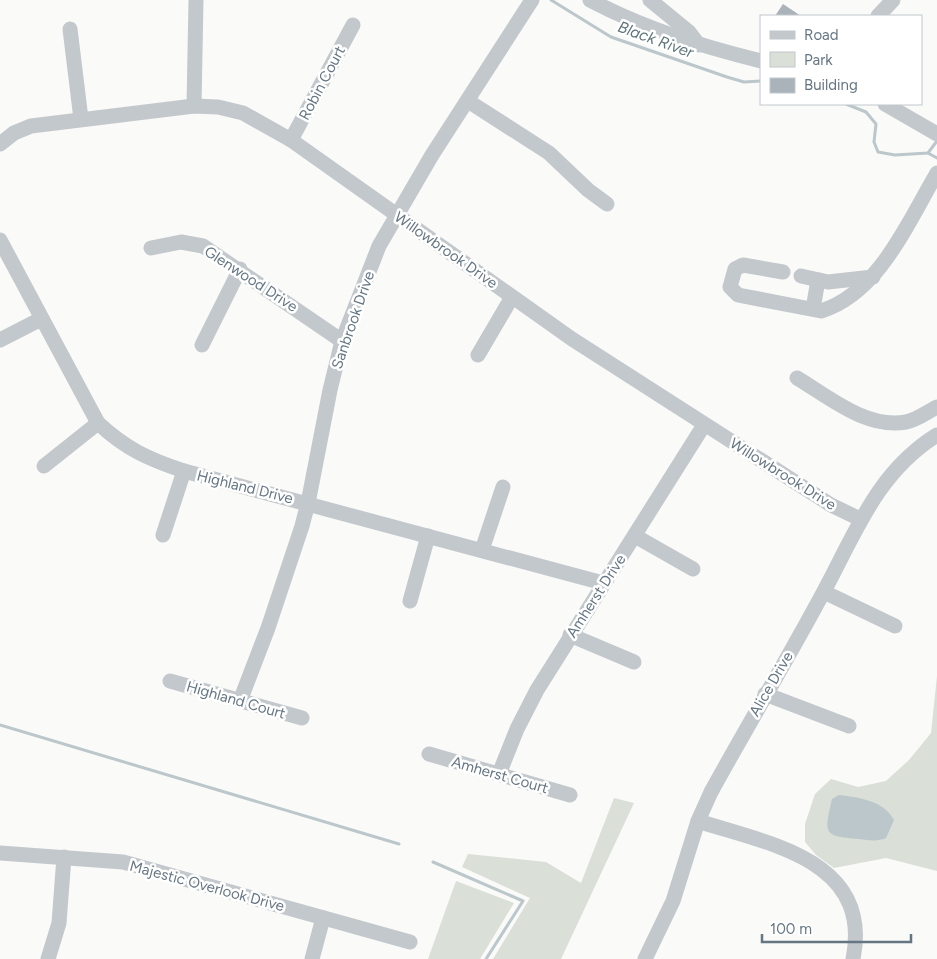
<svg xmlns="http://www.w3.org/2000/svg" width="937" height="959" viewBox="0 0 937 959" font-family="Figtree,sans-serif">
<rect width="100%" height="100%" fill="#fafaf8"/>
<g fill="#dadfd7">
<polygon points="937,676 937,871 886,858 834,868 816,855 805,842 805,824 815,794 831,779 858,787 886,781 909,760 931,733"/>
<polygon points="614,798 634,803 561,959 493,959 530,898 462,867 468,854 546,862 581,883"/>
<polygon points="456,881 514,903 480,959 428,959"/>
</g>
<path fill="#bbc7cb" d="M839 795C860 798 883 800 894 820L886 838C877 842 869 840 859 839 823 836 824 834 832 799Z"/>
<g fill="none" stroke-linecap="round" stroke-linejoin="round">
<g stroke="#bbc7cb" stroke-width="3">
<polyline points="551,0 611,37 727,77 744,82 761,81"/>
<polyline points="846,104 866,112 876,124 874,142 878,152 895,155 928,153 937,141"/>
<polyline points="928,153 937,158"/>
<polyline points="0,725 399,844"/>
<polyline points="433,862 523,901 486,959"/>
</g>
</g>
<polygon fill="#aab3b9" points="783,4 801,16 775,16"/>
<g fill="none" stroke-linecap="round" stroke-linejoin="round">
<g stroke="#c3c8cc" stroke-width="15">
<path d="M590 0C645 29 701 46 761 61"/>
<polyline points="650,0 689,32 699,45"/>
<polyline points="878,16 893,0"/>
<polyline points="70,29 81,119"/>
<polyline points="468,101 549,153 588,190 607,204"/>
<polyline points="885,104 937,134"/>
<polyline points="194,106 196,0"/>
<polyline points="291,140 353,25"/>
<polyline points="0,144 14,133 31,126 194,106 218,107 243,113 291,140 572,339 831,505 860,519"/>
<path d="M0 240 98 423C126 449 148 459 184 471L603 583"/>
<polyline points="151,248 181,242 203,246 342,341"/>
<path d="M783 272 743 265 735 269 730 287 738 295 821 311C879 293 908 222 937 173"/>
<polyline points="801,276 828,282 873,277"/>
<polyline points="813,309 818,280"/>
<polyline points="0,340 41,319"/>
<polyline points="202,345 240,269"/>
<polyline points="478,355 512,297"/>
<path d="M797 378C829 397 866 429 906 422 917 420 927 412 937 407"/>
<polyline points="44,466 98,423"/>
<polyline points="163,535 184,471"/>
<polyline points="635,536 693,569"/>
<polyline points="482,550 503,487"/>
<polyline points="824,592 895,626"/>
<polyline points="410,601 428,536"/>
<polyline points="570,635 634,662"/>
<polyline points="170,681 302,718"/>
<polyline points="765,694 849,726"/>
<polyline points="240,701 268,628 302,526 308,503 330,390 342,341 379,246 432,155 532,0"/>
<polyline points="429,754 570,795"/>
<polyline points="499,774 517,729 537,690 704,425"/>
<path d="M698 821C768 844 873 859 853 959"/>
<polyline points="0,853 123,862 410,942"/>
<polyline points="48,959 59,923 64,857"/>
<polyline points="312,959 323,918"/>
<path d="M645 959 673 901 698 821 711 792C748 725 787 660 823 593 855 534 877 472 937 435"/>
</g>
</g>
<g text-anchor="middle" stroke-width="5" stroke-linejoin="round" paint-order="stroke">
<g font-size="15" fill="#657683" stroke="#fff">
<text transform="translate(322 83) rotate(-62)" y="5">Robin Court</text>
<text transform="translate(446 250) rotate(35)" y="5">Willowbrook Drive</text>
<text transform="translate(251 279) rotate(33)" y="5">Glenwood Drive</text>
<text transform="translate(353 320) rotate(-71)" y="5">Sanbrook Drive</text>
<text transform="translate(783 474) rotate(32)" y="5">Willowbrook Drive</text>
<text transform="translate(245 487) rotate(14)" y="5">Highland Drive</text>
<text transform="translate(596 596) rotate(-57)" y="5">Amherst Drive</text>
<text transform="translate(771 684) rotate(-60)" y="5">Alice Drive</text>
<text transform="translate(236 700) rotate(16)" y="5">Highland Court</text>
<text transform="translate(500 775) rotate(16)" y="5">Amherst Court</text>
<text transform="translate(207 886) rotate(15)" y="5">Majestic Overlook Drive</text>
</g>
<g font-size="16" font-style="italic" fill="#60757c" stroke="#fff">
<text transform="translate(656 39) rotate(20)" y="6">Black River</text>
</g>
</g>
<rect x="760" y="15" width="162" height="90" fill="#ffffff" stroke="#c1c8cd"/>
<rect x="770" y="31" width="25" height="8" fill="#c3c8cc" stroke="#c1c8cd"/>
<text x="804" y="40" font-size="15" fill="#657683">Road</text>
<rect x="770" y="52" width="25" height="15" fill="#dadfd7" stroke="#c1c8cd"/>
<text x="804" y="65" font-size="15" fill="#657683">Park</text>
<rect x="770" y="78" width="25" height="15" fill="#aab3b9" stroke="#c1c8cd"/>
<text x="804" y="90" font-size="15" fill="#657683">Building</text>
<path d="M762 934v8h149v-8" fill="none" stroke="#657683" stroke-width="2.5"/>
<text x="770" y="934" font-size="15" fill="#657683" stroke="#ffffff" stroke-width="4" paint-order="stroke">100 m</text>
</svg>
